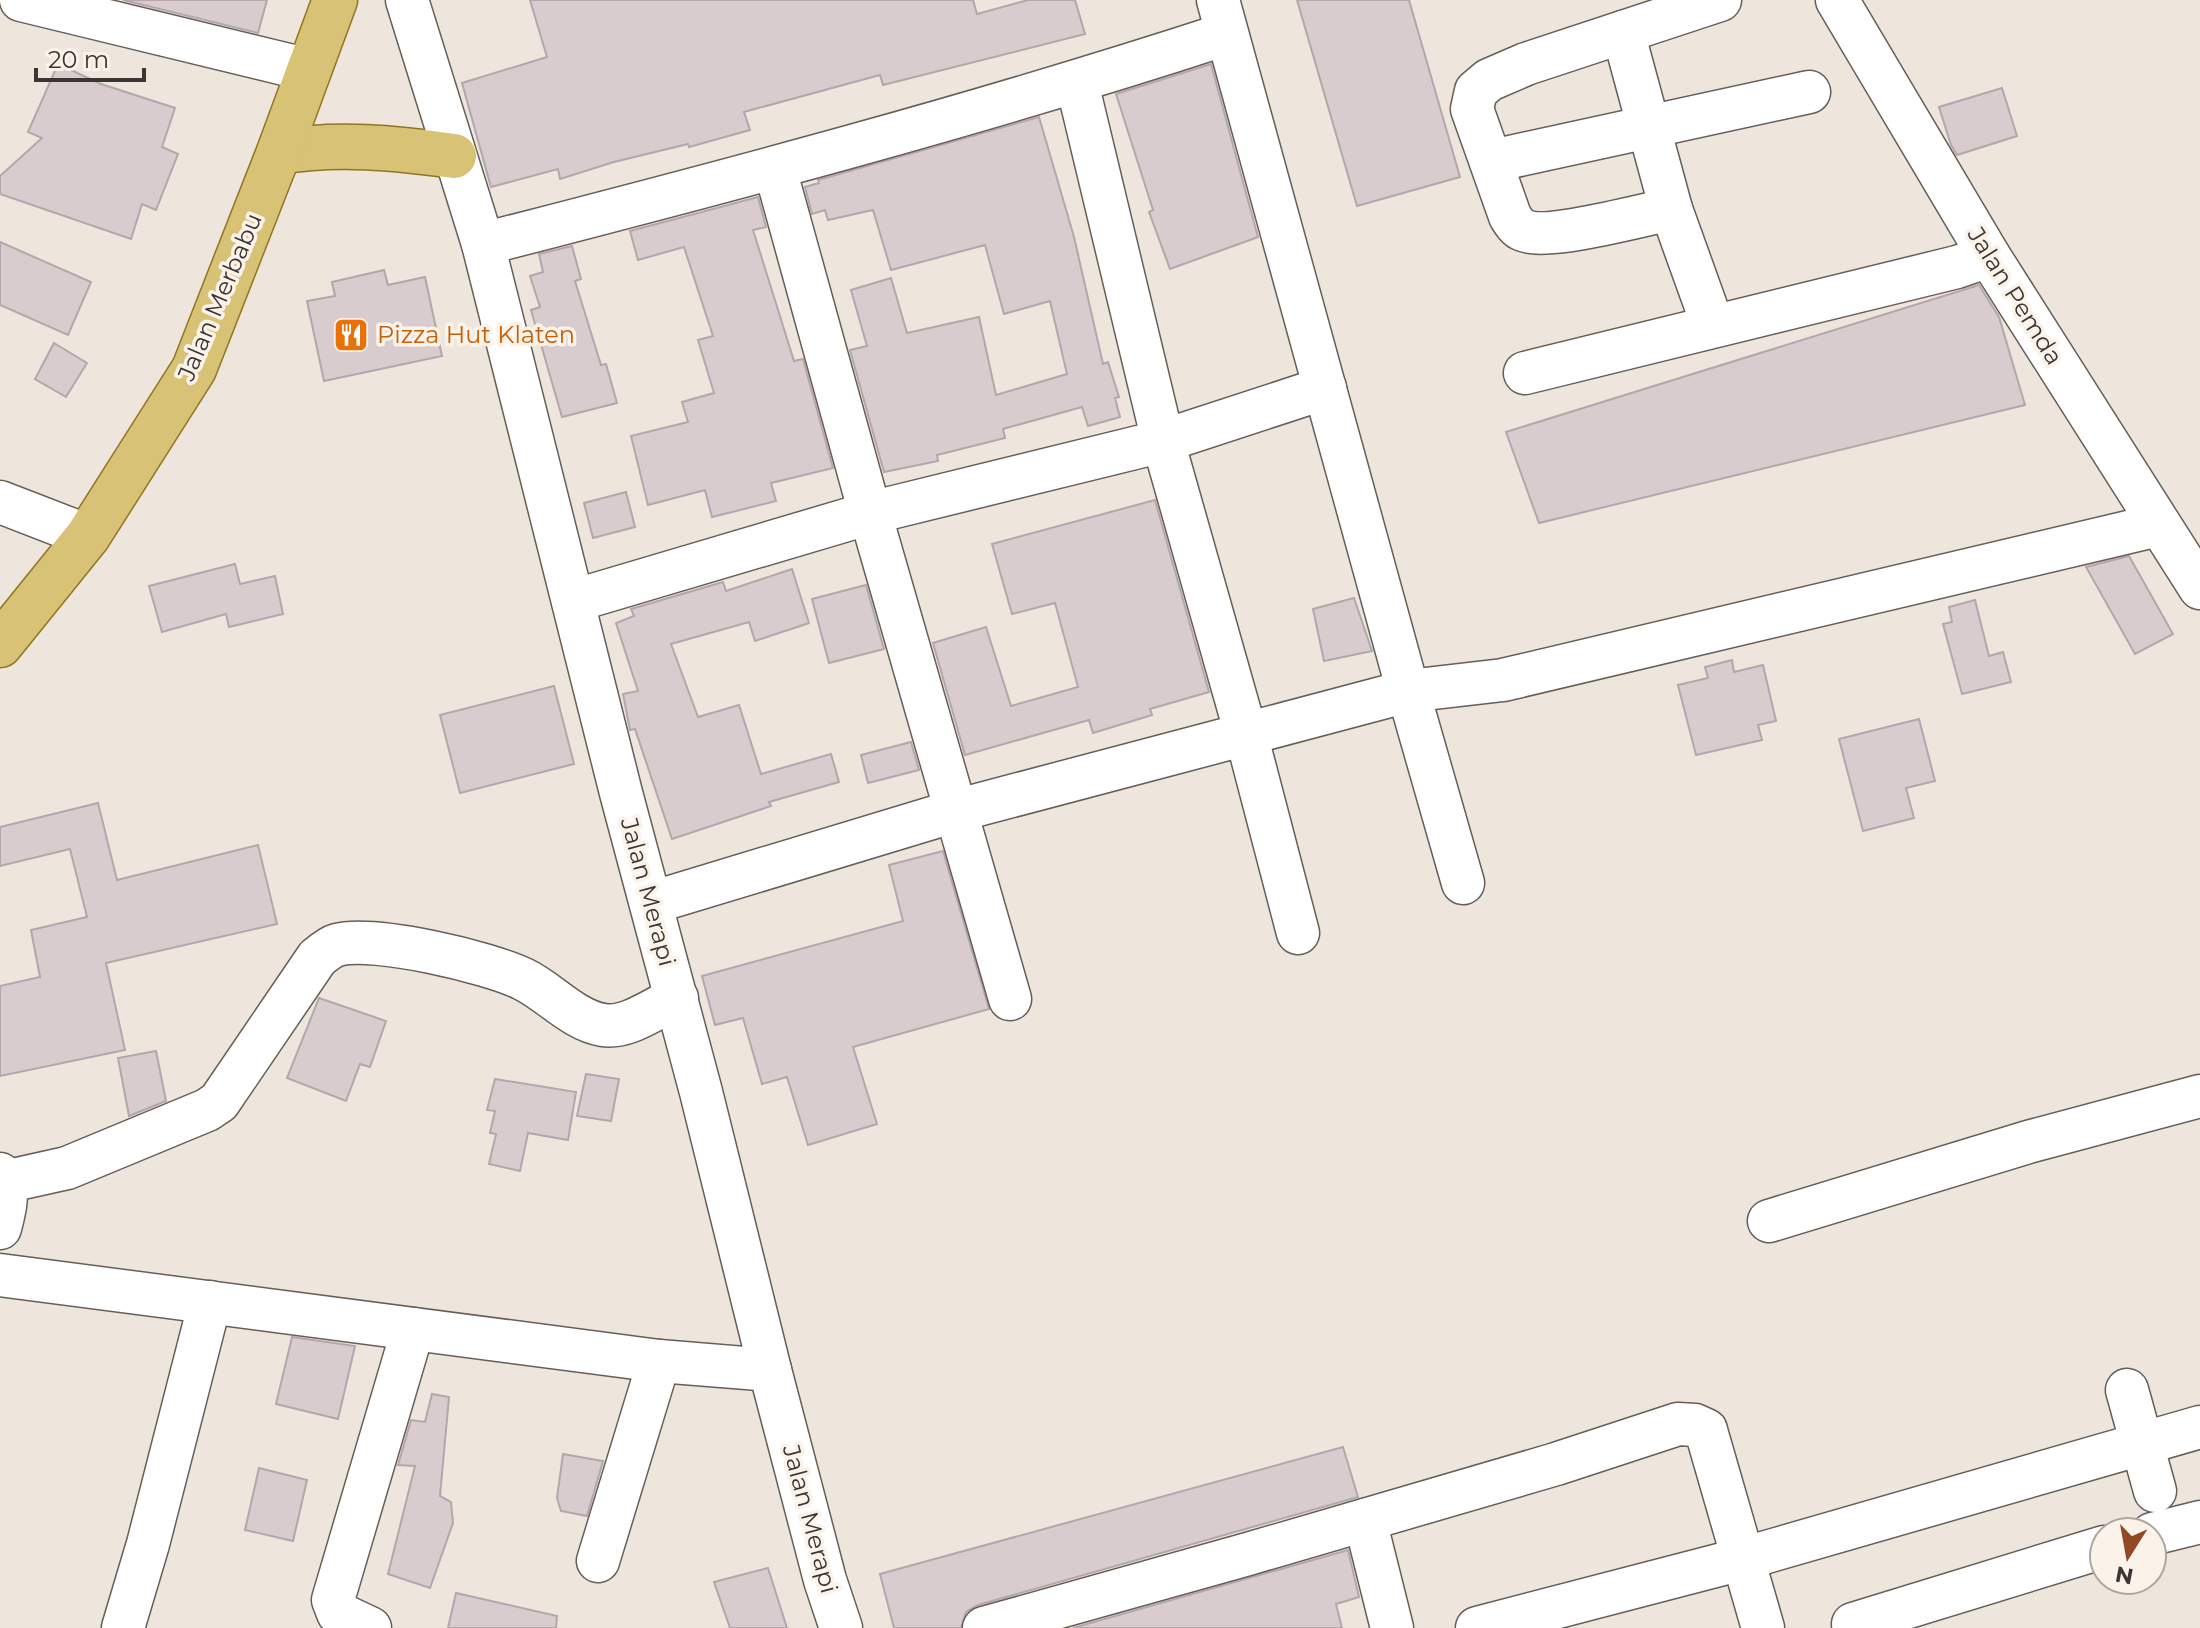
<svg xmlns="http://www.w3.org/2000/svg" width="2200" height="1628" viewBox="0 0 2200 1628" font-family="Montserrat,sans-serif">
<rect width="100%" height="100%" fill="#eee5dd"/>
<g fill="#d8cccf" stroke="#b3a7ab" stroke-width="2">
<polygon points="123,0 267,0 258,33"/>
<polygon points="530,0 973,0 977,14 1028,0 1075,0 1085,34 883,85 880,75 744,112 750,130 689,147 688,144 614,162 560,179 558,169 491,187 462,83 547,57"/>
<polygon points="1297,0 1409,0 1460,177 1357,206"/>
<polygon points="58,64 101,84 175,108 162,147 178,154 156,210 142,204 131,239 0,194 0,176 42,138 28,132"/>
<polygon points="1211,64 1258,237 1170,269 1149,212 1153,210 1116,94"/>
<polygon points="2002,88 2017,136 1957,155 1951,145 1939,107"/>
<polygon points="1039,117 1074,237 1103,364 1108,362 1119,397 1115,398 1120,417 1088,426 1082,407 1003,429 1005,438 937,455 938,461 884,472 850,350 867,346 851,290 891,278 907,333 979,317 996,395 1067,374 1050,301 1004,314 985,245 891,270 873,210 828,220 825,210 812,214 805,187 819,183 818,180"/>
<polygon points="758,197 766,227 753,230 794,361 803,359 833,468 771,483 776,501 712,517 705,490 648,505 631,436 688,422 682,402 714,393 698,340 713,336 684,247 638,260 630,231"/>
<polygon points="0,242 91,282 68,335 0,305"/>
<polygon points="572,246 581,279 575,281 601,365 606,364 617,403 562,417 531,310 540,307 530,276 543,272 539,254"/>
<polygon points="384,270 388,285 425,277 442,356 324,381 307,301 335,296 332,282"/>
<polygon points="1979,285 1999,317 2025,405 1539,523 1506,432"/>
<polygon points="54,343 87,363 66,397 35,379"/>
<polygon points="626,492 635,527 593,538 584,503"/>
<polygon points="1155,500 1209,692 1150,709 1152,715 1093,733 1089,720 965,755 933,643 986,627 1011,706 1078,687 1055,603 1012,614 992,544"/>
<polygon points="2129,556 2173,634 2135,654 2086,567"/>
<polygon points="235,564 240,584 275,576 283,614 229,627 226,614 162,632 149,586"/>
<polygon points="792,569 809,623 755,641 749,622 671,644 698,717 739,705 761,774 831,754 839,782 769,802 771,806 672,839 635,729 630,730 623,694 638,691 616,623 634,616 631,609 723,582 726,591"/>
<polygon points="866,585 884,649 829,663 812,599"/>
<polygon points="1354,598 1372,651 1324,661 1313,609"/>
<polygon points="1975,600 1989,656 2003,652 2011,682 1962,694 1943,624 1952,622 1949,607"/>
<polygon points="1732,660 1734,672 1763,665 1776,721 1758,725 1762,740 1696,755 1678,685 1708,678 1705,667"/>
<polygon points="554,686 574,764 460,793 440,715"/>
<polygon points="1919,719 1935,781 1906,788 1914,818 1863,831 1839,739"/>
<polygon points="911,742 919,770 868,783 861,755"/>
<polygon points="98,803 117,880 258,845 277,924 106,963 125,1050 0,1076 0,986 40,977 31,930 87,917 70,849 0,866 0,827"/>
<polygon points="943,851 989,1009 853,1047 877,1124 808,1145 787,1077 762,1084 743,1018 715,1025 702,976 903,921 889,865"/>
<polygon points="319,998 386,1021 370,1067 360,1064 346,1101 287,1078"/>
<polygon points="156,1051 166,1101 129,1116 118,1058"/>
<polygon points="586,1074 619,1079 611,1121 577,1116"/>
<polygon points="495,1079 576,1092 568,1140 528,1133 520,1171 489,1164 496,1134 490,1133 495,1111 487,1110"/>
<polygon points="292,1337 355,1346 338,1419 276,1404"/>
<polygon points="432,1394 449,1397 440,1496 451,1502 453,1523 430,1588 388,1574 415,1466 398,1465 411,1420 425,1422"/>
<polygon points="1343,1447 1358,1497 978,1605 966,1612 961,1628 894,1628 880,1574"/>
<polygon points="563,1454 603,1461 587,1516 561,1511 557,1498"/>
<polygon points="259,1468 307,1480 293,1541 245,1530"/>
<polygon points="1348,1550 1359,1597 1336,1604 1342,1628 1073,1628"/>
<polygon points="768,1568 787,1628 730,1628 714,1582"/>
<polygon points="456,1593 557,1616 556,1628 448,1628"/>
</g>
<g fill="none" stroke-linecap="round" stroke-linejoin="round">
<g stroke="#665e57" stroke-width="45">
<g id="minor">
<polyline points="21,0 309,70"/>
<polyline points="407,0 483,244 621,793 701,1092 770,1370 825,1580 841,1628"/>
<polyline points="1218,0 1408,691 1463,883"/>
<polyline points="1837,0 1989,256 2200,588"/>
<polyline points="1623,32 1671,209"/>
<polyline points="1077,83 1163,441 1246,734 1408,691 1503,680 2158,525"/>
<polyline points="1492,161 1809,92"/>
<polyline points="775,169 870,513 1010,999"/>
<path d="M483 244C732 180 981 114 1226 34"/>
<path d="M1713 326 1671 209C1643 215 1545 241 1523 230 1517 228 1513 221 1510 216L1472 109 1476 91 1489 80 1526 64 1720 0"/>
<polyline points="1525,373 1957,267 1989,256"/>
<polyline points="0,502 88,536"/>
<polyline points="573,601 870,513 1163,441 1325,388"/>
<polyline points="651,903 955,811 1246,734 1298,933"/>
<path d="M0 1174C10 1193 5 1209 0 1228"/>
<path d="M4 1182 67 1168 207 1110 219 1102 317 958C323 953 330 947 337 945 374 935 488 962 523 979 550 992 573 1020 603 1025 628 1029 654 1008 677 998"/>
<polyline points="1769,1221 2028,1142 2200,1096"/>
<polyline points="0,1275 659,1361 770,1370"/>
<polyline points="2127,1390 2155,1491"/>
<polyline points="1365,1520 1392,1628"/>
<polyline points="2152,1534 2200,1522"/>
<polyline points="598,1561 659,1361"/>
<polyline points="1853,1624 2104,1547"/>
<polyline points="123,1628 148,1544 210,1302"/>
<polyline points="370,1628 338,1613 333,1600 413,1329"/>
<polyline points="984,1628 1248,1554 1556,1464 1678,1424 1695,1425 1706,1430 1707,1434 1763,1628"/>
<polyline points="1477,1628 1742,1559 2200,1427"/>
</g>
</g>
<g stroke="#907622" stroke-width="47">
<g id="major">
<path d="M279 152C338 142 395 148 454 156"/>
<polyline points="0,645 88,536 194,369 279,152 335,0"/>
</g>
</g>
<use href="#minor" stroke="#fff" stroke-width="42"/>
<use href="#major" stroke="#d8c275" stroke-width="44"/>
</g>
<defs>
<g id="restaurant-square" transform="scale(1.8)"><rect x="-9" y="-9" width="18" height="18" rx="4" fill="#e8710a" stroke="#fbf2ea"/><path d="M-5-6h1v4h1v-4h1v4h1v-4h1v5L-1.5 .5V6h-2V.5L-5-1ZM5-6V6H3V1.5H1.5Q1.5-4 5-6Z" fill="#fff"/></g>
</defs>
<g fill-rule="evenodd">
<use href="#restaurant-square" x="351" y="335"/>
</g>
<g text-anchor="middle" stroke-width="7" stroke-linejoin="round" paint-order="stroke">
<g font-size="24" fill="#3a3633" stroke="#fbf2ea">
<text transform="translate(2015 296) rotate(58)" y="8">Jalan Pemda</text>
<text transform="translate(220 297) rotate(-67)" y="8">Jalan Merbabu</text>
<text transform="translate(648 892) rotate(75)" y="8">Jalan Merapi</text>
<text transform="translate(810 1519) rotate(75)" y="8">Jalan Merapi</text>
</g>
<g font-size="24" fill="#c56008" stroke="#fbf2ea" text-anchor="start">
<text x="377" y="343">Pizza Hut Klaten</text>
</g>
</g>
<g transform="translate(2128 1556) rotate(191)"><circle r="38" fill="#fbf2ea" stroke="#aea7a1" stroke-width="2"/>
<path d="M0-6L14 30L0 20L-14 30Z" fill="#904827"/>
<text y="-12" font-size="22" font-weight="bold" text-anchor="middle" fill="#3a3633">N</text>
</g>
<path d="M36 68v12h108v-12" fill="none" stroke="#3a3633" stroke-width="4"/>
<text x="48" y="68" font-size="24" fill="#3a3633" stroke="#fbf2ea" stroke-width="6" paint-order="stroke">20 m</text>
</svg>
